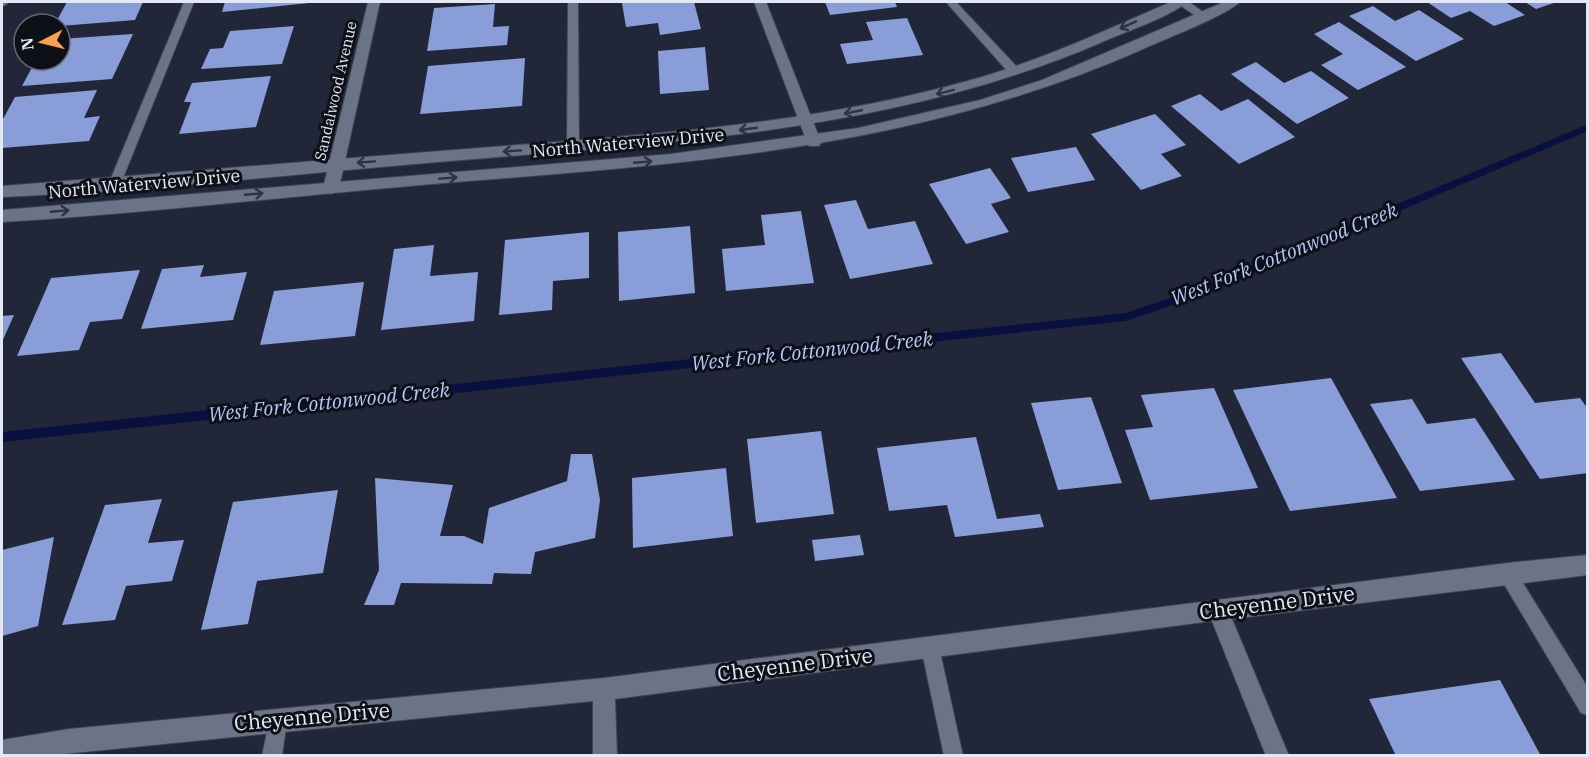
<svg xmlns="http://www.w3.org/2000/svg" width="1589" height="757" viewBox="0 0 1589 757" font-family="'IBM Plex Serif',serif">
<rect width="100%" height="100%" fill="#212738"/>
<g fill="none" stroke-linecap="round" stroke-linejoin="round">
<polygon fill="#081040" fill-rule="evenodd" points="1588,124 1588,131 1199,296 1126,321 2,442 2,432 1126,313 1193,290"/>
</g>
<g fill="#899dd9">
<polygon points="67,2 125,3 143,2 135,20 60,26 55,24"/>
<polygon points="225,2 309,2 309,3 222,12"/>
<polygon points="636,2 694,2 701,29 660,35 658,23 626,27 622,3"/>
<polygon points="825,2 895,2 897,7 830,15"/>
<polygon points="1427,2 1505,2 1525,15 1494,26 1470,11 1451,18"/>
<polygon points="1525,2 1557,2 1536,9"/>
<polygon points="495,4 493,27 509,26 507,45 427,51 434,8"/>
<polygon points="1373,6 1395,21 1419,10 1464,39 1416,61 1349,16"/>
<polygon points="907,18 923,55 847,64 840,44 873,40 866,22"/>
<polygon points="1339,22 1406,67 1358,90 1321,65 1343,54 1314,34"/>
<polygon points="294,26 282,64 201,69 210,49 223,48 230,31"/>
<polygon points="133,34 112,79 22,86 36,60 60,60 60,39"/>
<polygon points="705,47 709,90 660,94 658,51"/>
<polygon points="525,58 522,106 420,114 428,66"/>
<polygon points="1256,62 1284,83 1311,71 1349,98 1297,124 1231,74"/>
<polygon points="271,76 256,127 179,134 191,102 184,102 192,83"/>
<polygon points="97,90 84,118 100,116 89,141 2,148 2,121 15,97"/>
<polygon points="1200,94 1221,111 1248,99 1295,137 1239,164 1171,106"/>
<polygon points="1155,114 1186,145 1161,154 1182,176 1141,190 1091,134"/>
<polygon points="1076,147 1095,180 1028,192 1011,158"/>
<polygon points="990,168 1011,198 991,204 1009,232 966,244 929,184"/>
<polygon points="856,200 868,229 915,221 933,264 850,279 824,205"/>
<polygon points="801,211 814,283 726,291 722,249 765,245 761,215"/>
<polygon points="690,226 695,293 619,301 618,232"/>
<polygon points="589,232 589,278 553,281 552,310 499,315 505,240"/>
<polygon points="434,245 430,276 478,272 474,321 381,330 394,249"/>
<polygon points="204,265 200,277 247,272 233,320 141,329 162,269"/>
<polygon points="140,270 122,319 90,322 79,350 17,356 51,278"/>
<polygon points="364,282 355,336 260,345 274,291"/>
<polygon points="14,315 2,342 2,316"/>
<polygon points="1501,353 1535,403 1580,398 1588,409 1588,473 1540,479 1461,358"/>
<polygon points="1331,378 1397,498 1290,511 1233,390"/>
<polygon points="1214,388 1258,488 1150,500 1125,430 1153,427 1141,395"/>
<polygon points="1091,397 1122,483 1058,490 1031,403"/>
<polygon points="1412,399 1427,424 1475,418 1515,480 1420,491 1370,404"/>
<polygon points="821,431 834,514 756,523 747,439"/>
<polygon points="976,437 997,519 1040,514 1044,527 955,537 947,505 889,511 877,448"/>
<polygon points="571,454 592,454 600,500 595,538 535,552 531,574 494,573 492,584 401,583 394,605 364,605 379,570 375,478 453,485 440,536 464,536 483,544 489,508 567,481"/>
<polygon points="726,468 733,536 633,548 632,478"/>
<polygon points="338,490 323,573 257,581 248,624 201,630 233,502"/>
<polygon points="162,499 148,543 184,540 172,581 126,586 115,620 62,625 105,505"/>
<polygon points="860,535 864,555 815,561 812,540"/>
<polygon points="54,537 38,626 2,636 2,550"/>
<polygon points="1500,680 1541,756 1396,756 1369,699"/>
</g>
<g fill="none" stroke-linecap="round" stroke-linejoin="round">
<g stroke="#3f4452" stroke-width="2">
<g id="lane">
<polygon points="184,2 194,2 121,183 120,186 110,186 109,183"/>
<polygon points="568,2 578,2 579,146 573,150 567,146"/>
<polygon points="946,2 956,2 1018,68 1018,74 1010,74"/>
<polygon points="1507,565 1513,567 1588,688 1588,715 1581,713 1501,579 1498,573 1501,567"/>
<polygon points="930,638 936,641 939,647 963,756 944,756 921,647 924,641"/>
<polygon points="278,711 285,713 287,720 282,756 262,756 271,713"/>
</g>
</g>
<g stroke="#3f4452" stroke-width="2">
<g id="street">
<polygon points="2,2 8,2 8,3 2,7"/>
<polygon points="368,2 380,2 339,188 331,194 323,188"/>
<polygon points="754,2 766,2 821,142 819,146 809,146 807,142"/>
<polygon points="1175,2 1189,2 1209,16 1202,20"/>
<polygon points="1588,555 1588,575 1232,619 1289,756 1266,756 1212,621 615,699 617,756 593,756 593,701 44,756 2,756 2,740 69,729 604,678 1507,563"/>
</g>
</g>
<g stroke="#3f4452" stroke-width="2">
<g id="secondary">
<path d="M1171 2H1187C1170 17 1122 33 1100 43 890 133 663 143 438 162 293 174 147 191 2 197V186C161 174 320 160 479 148 644 135 811 125 971 80 1040 61 1106 30 1171 2Z"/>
<path d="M1224 2H1240C1223 17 1167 38 1143 49 908 153 673 164 421 185 281 197 141 214 2 222V210L671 154 858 128 980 100 1042 80Z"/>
</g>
</g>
<use href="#lane" fill="#6b7387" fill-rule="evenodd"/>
<use href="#street" fill="#6b7387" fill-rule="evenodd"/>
<use href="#secondary" fill="#6b7387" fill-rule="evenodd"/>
</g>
<defs><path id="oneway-shaft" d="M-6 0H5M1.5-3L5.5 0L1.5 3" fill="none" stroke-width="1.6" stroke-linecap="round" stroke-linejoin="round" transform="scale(1.5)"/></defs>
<g stroke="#2f333f">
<use href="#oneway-shaft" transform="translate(1128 25) rotate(156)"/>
<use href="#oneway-shaft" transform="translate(945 92) rotate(166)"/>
<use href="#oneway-shaft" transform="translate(853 112) rotate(169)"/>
<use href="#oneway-shaft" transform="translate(748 129) rotate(172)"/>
<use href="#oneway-shaft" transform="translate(512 151) rotate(176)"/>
<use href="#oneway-shaft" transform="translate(366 162) rotate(176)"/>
<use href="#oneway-shaft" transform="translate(643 162) rotate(-5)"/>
<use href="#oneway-shaft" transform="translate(448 178) rotate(-5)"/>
<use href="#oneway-shaft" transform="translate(254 194) rotate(-5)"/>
<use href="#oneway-shaft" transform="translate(60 211) rotate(-5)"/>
</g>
<g text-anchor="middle" stroke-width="6" stroke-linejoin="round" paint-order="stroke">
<g font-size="15" fill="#e4e8f4" stroke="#0e1018">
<text transform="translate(336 91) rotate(-77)" y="5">Sandalwood Avenue</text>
</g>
<g font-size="18" fill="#e4e8f4" stroke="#0e1018">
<text transform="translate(628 143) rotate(-5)" y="6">North Waterview Drive</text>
<text transform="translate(144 184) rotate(-5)" y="6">North Waterview Drive</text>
</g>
<g font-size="20" font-style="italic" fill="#b6c8fa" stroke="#0e1018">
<text transform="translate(1284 254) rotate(-22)" y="7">West Fork Cottonwood Creek</text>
<text transform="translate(812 351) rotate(-6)" y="7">West Fork Cottonwood Creek</text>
<text transform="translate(329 402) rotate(-6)" y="7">West Fork Cottonwood Creek</text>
</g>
<g font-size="21" fill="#e4e8f4" stroke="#0e1018">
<text transform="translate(1277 603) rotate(-7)" y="7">Cheyenne Drive</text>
<text transform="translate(795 665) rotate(-7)" y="7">Cheyenne Drive</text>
<text transform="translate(312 717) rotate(-5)" y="7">Cheyenne Drive</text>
</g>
</g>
<rect width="1589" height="757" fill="none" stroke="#e4e8f4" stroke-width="6"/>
<g transform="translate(42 42) rotate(263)"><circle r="28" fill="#0e1018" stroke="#646670" stroke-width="1.5"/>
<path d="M0-4.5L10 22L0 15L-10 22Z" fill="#fa9f4f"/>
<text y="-9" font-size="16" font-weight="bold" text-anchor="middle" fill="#e4e8f4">N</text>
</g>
</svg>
